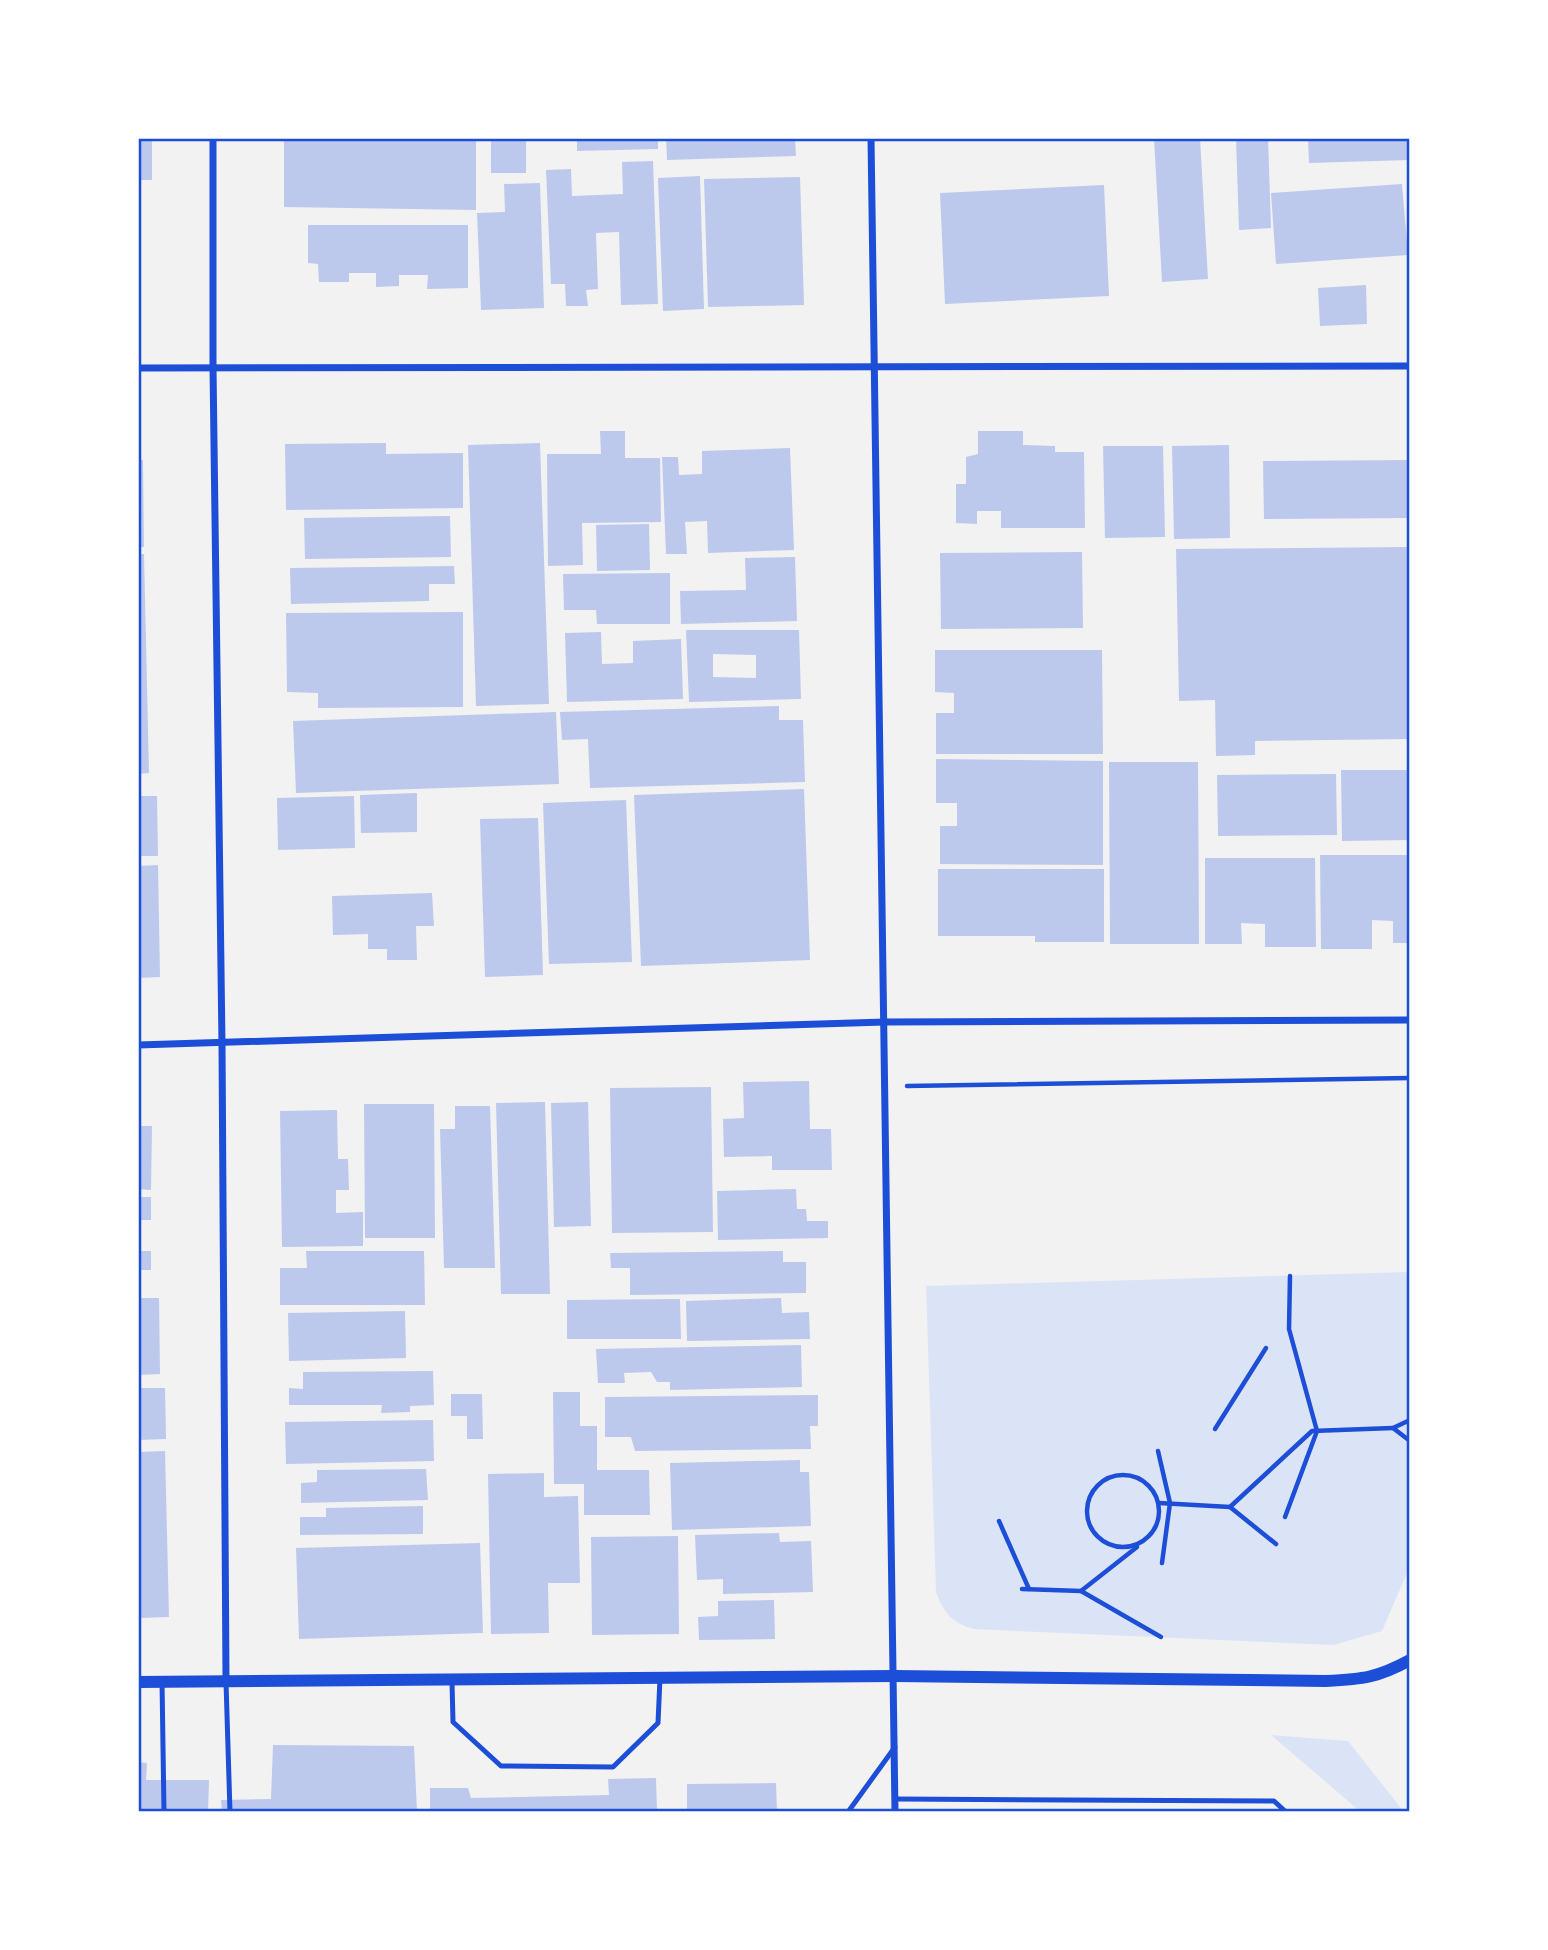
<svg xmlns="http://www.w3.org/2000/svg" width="1548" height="1950" viewBox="0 0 1548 1950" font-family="Rubik,sans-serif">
<rect width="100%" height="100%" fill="#f2f2f2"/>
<g fill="#dbe4f7">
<path d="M1410 1272V1566L1382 1631 1333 1645 973 1629C953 1623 943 1613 936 1592L926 1286Z"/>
<polygon points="1271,1735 1348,1741 1404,1812 1361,1812"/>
</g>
<g fill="#bdc9ec" fill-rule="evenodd">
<rect x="138" y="138" width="14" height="42"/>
<polygon points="284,138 476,138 476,210 284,207"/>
<rect x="491" y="138" width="35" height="35"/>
<polygon points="577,138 658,138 658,149 577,151"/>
<polygon points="666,138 795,138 796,156 667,160"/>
<polygon points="1154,138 1200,138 1208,279 1162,282"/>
<polygon points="1236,138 1268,138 1271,228 1239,230"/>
<polygon points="1308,138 1410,138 1410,160 1309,163"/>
<polygon points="653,161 658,304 621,305 619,232 596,233 598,289 586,290 588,306 566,306 565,284 551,284 546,170 571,169 572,196 623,194 622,162"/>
<polygon points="700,176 704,309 663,311 658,178"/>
<polygon points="800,177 804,305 708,307 704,179"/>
<polygon points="540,183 544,308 481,310 477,213 505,212 504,184"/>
<polygon points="1402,184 1408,255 1276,264 1271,193"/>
<polygon points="1104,185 1109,296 945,304 940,193"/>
<polygon points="308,225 468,225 468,288 427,289 428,275 399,275 399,286 376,287 376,273 349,273 349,282 319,282 318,264 308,263"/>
<polygon points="1366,285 1367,324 1320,326 1318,288"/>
<polygon points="600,431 625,431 625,458 660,458 661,522 582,523 583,565 548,566 547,454 601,454"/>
<polygon points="978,431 1023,431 1023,445 1055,446 1055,452 1084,452 1085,528 1001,528 1001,511 977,511 977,524 956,523 956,484 966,484 966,457 978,454"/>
<polygon points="386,443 386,454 463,453 463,508 286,510 285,444"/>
<polygon points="540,443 549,704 476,706 468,445"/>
<polygon points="1229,445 1230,538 1174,539 1172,446"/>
<polygon points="1103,446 1163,446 1165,537 1105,538"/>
<polygon points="790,448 794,550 708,553 707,521 685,522 687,554 666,554 662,457 678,457 679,475 702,474 702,451"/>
<polygon points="138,460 143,460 144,547 138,547"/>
<polygon points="1410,460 1410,518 1264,519 1263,461"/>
<polygon points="450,516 451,557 305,559 304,518"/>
<polygon points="649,524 650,570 597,571 596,525"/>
<polygon points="1410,547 1410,739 1255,741 1255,755 1216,756 1215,700 1179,701 1176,549"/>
<polygon points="1082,552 1083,628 941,629 940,553"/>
<polygon points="138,554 144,554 149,773 138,774"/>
<polygon points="795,557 797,621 681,624 680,591 746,590 745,558"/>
<polygon points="454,566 455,584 429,584 429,601 291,604 290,568"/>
<polygon points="670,573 670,624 597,624 596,610 564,610 563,574"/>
<polygon points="463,612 463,707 318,708 318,693 287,692 286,613"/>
<path d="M686 630H799L801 699 689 702ZM713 654 756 655V678L713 677Z"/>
<polygon points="601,632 602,664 633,663 633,641 681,639 683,699 567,702 565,633"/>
<polygon points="935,650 1102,650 1103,754 936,754 936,713 954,713 954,693 935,692"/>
<polygon points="779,706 779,720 803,720 805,782 590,788 588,739 562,740 560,712"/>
<polygon points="556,712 559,784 296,793 293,721"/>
<polygon points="936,759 1103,761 1103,865 940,864 940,826 957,826 957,803 936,803"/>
<polygon points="1109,762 1198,762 1199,944 1110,944"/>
<polygon points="1341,770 1410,770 1410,840 1342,841"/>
<polygon points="1336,774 1337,835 1218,836 1217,775"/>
<polygon points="804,789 810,960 641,966 634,795"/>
<polygon points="417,793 417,832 361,833 360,795"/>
<polygon points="138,796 157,796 158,856 138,856"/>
<polygon points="354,796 355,848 278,850 277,798"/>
<polygon points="626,800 632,962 549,964 543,803"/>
<polygon points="538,818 543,975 485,977 480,819"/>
<polygon points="1320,855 1410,855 1410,943 1393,943 1393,921 1372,920 1372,949 1321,949"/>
<polygon points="1205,858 1315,858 1316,947 1265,947 1265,924 1241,923 1242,944 1205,944"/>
<polygon points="158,865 160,977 138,978 138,866"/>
<polygon points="938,869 1104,869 1104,942 1035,942 1035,936 938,936"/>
<polygon points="432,893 434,926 416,926 417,960 387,960 387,949 368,949 368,934 333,935 332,896"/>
<polygon points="809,1081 810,1129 831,1129 832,1170 772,1170 772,1156 724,1157 723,1119 744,1118 743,1082"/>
<polygon points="711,1087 713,1232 612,1233 610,1088"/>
<polygon points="545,1102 550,1294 501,1294 496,1103"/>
<polygon points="588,1102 591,1226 554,1227 551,1103"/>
<polygon points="364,1104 434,1104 435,1238 365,1238"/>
<polygon points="455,1106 490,1106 495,1268 444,1268 440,1129 455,1129"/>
<polygon points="337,1110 338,1159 348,1159 349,1190 336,1190 336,1213 363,1212 363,1246 282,1247 280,1111"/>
<polygon points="138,1126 152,1126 151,1190 138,1189"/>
<polygon points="796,1189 797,1209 806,1209 807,1221 828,1221 828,1238 718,1240 717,1191"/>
<rect x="138" y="1197" width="13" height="23"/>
<rect x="138" y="1251" width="13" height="19"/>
<polygon points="306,1251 424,1251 425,1305 280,1305 280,1268 307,1268"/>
<polygon points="783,1251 783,1262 806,1262 806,1293 630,1295 630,1268 611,1268 610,1253"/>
<polygon points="138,1298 159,1298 160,1374 138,1375"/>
<polygon points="781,1298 782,1313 809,1312 810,1339 687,1341 686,1301"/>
<polygon points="680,1299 681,1339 567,1339 567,1300"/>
<polygon points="405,1311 406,1358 289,1361 288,1313"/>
<polygon points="801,1345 802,1387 670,1390 670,1382 657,1382 651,1372 624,1373 625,1383 598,1383 596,1349"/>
<polygon points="433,1371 434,1405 410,1406 410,1412 381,1413 382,1405 289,1405 289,1388 303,1389 303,1372"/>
<polygon points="138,1388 165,1388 166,1439 138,1440"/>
<polygon points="553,1392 580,1392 580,1426 597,1426 597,1470 649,1470 650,1515 584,1515 584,1484 554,1484"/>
<polygon points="451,1394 482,1394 483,1439 467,1439 467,1416 451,1416"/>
<polygon points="818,1395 818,1426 810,1426 811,1449 635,1451 631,1437 605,1437 605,1397"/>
<polygon points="433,1420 434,1461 286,1464 285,1422"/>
<polygon points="165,1451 169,1617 138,1618 138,1452"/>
<polygon points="800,1460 800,1472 809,1472 811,1526 672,1530 670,1463"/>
<polygon points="426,1469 428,1500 301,1503 301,1483 317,1482 317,1470"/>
<polygon points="544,1473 544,1497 578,1496 580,1583 548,1583 549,1633 491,1634 488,1474"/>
<polygon points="423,1506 423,1534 300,1535 300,1517 326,1517 326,1508"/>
<polygon points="779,1533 780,1542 811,1541 813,1592 723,1594 723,1579 697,1580 695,1535"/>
<polygon points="678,1536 679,1634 592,1635 591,1537"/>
<polygon points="480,1543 483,1633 299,1639 296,1548"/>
<polygon points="774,1600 775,1639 699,1640 698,1617 718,1616 718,1601"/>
<polygon points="273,1745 414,1746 417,1812 222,1812 221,1800 271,1799"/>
<polygon points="138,1762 147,1763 146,1780 209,1780 208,1812 138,1812"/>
<polygon points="656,1778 657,1812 430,1812 430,1788 468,1788 471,1798 609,1795 608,1779"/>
<polygon points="776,1783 777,1812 687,1812 687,1784"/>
</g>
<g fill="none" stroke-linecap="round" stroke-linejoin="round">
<g stroke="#1d4ed8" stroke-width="4.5">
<polyline points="907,1086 1410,1078"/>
<polyline points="1410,1420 1393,1428 1410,1441"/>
<polyline points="1215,1429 1266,1348"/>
<polyline points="1158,1451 1170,1503 1162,1563"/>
<circle cx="1123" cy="1511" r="36"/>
<polyline points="1159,1503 1230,1507 1312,1431 1393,1428"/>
<polyline points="1230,1507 1276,1544"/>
<polyline points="1285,1517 1317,1431 1289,1329 1290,1276"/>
<polyline points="999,1521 1029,1589"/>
<polyline points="1137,1547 1081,1591 1161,1637"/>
<polyline points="1022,1589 1081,1591"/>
</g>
<g stroke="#1d4ed8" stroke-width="5">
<polyline points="162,1681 164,1812"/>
<polyline points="226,1682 230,1812"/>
<polyline points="452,1682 453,1722 501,1766 613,1767 658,1723 660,1678"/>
<polyline points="896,1799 1274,1801 1286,1812"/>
<polyline points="848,1812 895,1747"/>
</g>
<g stroke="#1d4ed8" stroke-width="7">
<polyline points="213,138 213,367 222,1044 226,1680"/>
<polyline points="871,138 895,1812"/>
<polyline points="138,368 1410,366"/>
<polyline points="138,1045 885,1022 1410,1020"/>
</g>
<path stroke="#1d4ed8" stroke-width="12" d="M138 1682 895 1676 1326 1681C1363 1679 1377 1678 1410 1660"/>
</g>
<rect width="1548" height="1950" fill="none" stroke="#ffffff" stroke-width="280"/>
<rect x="140" y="140" width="1268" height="1670" fill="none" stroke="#1d4ed8" stroke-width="2.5"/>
</svg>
